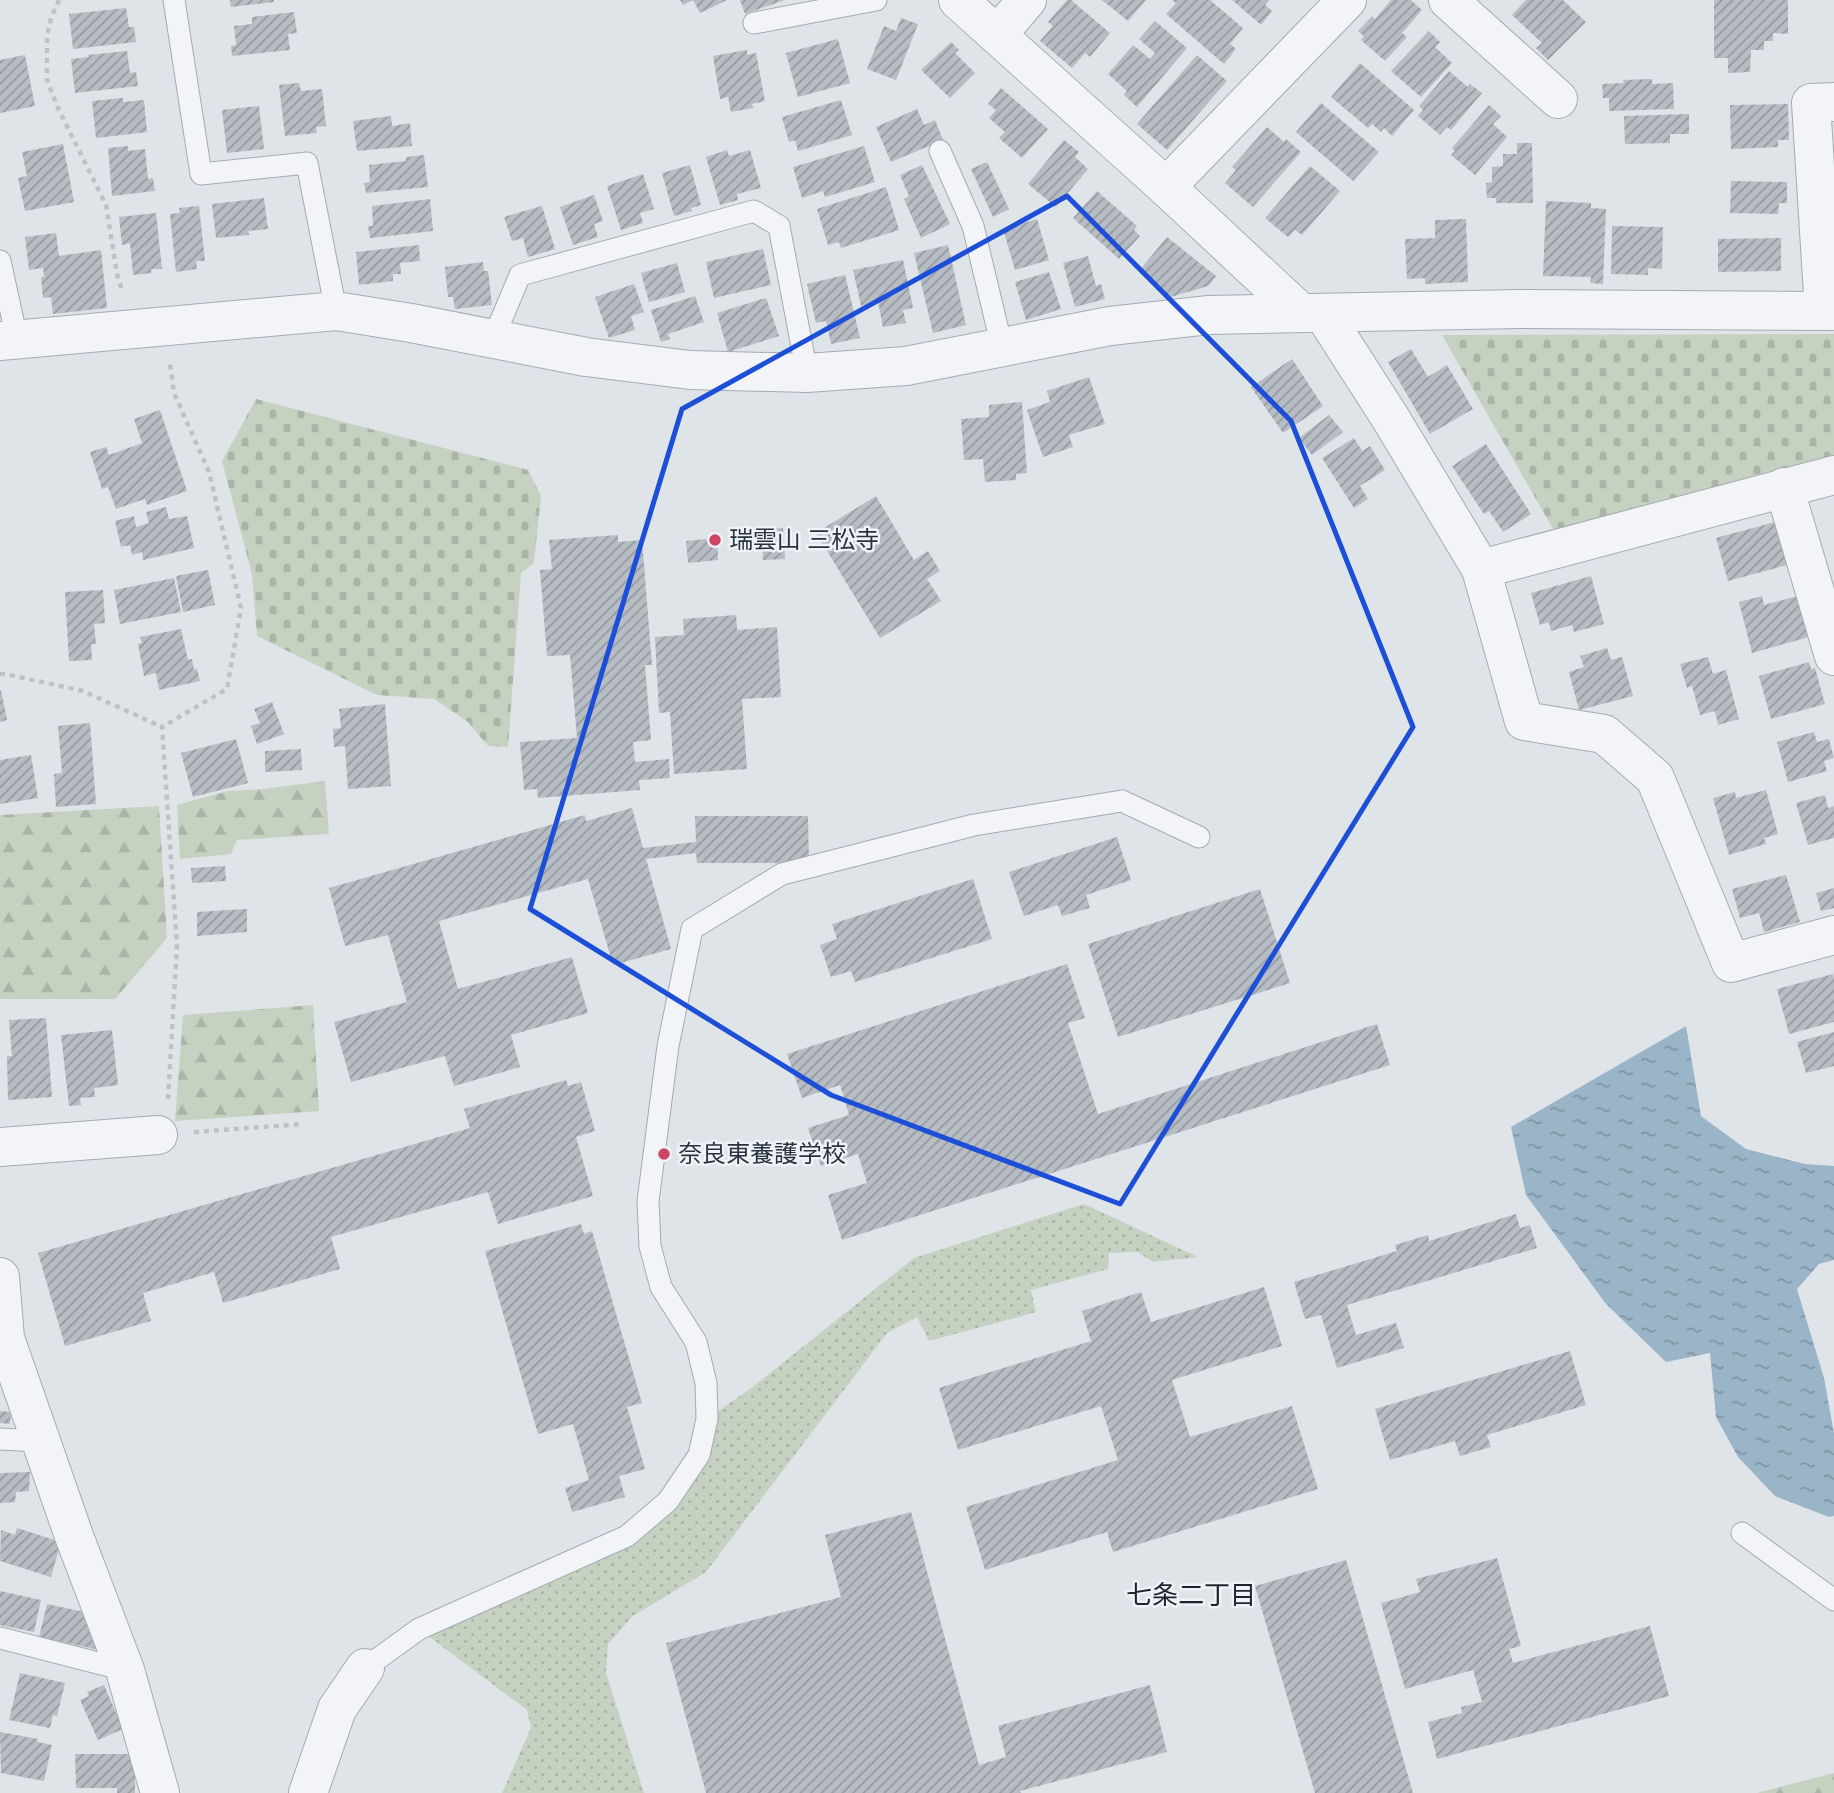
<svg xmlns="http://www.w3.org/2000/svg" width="1834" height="1793" viewBox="0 0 1834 1793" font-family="Lato,'Noto Sans JP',sans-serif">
<defs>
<pattern id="grass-dots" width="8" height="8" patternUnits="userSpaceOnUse" patternTransform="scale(1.75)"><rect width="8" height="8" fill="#c6d2c1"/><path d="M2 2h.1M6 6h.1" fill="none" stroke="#aab5a7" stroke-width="1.8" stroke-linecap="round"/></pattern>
<pattern id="forest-firs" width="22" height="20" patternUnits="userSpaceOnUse" patternTransform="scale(1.75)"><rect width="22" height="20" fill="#c6d2c1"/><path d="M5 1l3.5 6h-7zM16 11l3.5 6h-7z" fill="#aab5a7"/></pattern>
<pattern id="cemetery-stones" width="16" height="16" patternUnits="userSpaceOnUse" patternTransform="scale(1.75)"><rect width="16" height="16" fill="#c6d2c1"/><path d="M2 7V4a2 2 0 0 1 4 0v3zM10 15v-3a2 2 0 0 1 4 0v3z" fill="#aab5a7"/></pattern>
<pattern id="water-ripples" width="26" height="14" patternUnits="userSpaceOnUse" patternTransform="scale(1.75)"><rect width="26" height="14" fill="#9bb5c8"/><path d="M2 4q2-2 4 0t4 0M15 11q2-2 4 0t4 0" fill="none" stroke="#7e94a4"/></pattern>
<pattern id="building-hatch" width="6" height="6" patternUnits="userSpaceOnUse" patternTransform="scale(1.75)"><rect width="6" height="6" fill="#b7bdc5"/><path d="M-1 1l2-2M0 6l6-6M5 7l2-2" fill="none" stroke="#959aa1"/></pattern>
</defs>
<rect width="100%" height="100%" fill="#dfe4e8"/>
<polygon fill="url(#grass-dots)" points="1084,1204 1198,1257 1153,1262 1138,1252 1109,1253 1108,1269 1031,1290 1036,1312 929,1341 917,1317 887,1333 706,1572 633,1616 608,1644 606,1673 644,1793 502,1793 531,1728 527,1710 419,1629 627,1536 668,1501 707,1419 754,1386 914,1258"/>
<g fill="url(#forest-firs)">
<polygon points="325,781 329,834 237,840 231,854 180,859 177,805 228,791 263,789"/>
<polygon points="159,806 167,938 115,999 0,999 0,815"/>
<polygon points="313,1005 319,1111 175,1121 183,1015"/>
<polygon points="1834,1773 1834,1793 1757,1793"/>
</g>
<g fill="url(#cemetery-stones)">
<polygon points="1834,334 1834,460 1556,534 1442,335"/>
<polygon points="256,399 528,470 541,496 534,563 521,573 508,747 488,746 468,722 434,699 377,695 257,636 252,574 222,461"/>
</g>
<polygon fill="url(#water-ripples)" points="1686,1026 1701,1116 1746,1149 1805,1164 1834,1166 1834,1260 1819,1264 1797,1289 1824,1378 1834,1433 1834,1516 1829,1517 1775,1496 1738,1457 1716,1417 1710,1353 1666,1362 1606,1304 1526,1195 1511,1127"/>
<g fill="url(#building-hatch)">
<polygon points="230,0 274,0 274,2 231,7"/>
<polygon points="680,0 727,0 700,13 693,0 683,5"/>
<polygon points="740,0 785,0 745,14"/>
<polygon points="1067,0 1071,0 1110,33 1090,57 1085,53 1072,68 1040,41 1053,26 1048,22"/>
<polygon points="1102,0 1146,0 1128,21"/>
<polygon points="1172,0 1210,0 1243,28 1230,44 1236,49 1224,64 1166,14 1176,3"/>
<polygon points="1232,0 1269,0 1265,5 1272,11 1261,25"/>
<polygon points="1391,0 1411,0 1422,10 1402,33 1407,37 1385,61 1361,40 1364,36 1358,31 1372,16 1375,19"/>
<polygon points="1526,0 1563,0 1586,22 1548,60 1536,48 1542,43 1512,15"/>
<polygon points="1714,0 1788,0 1788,34 1773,33 1773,41 1764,41 1764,50 1751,50 1750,72 1728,73 1728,58 1714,58"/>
<polygon points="126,8 129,27 134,27 136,42 73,49 69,14"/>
<polygon points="294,12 297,33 288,34 290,50 232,56 231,46 236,45 234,26 252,24 252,17"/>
<polygon points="901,18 918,24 896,80 867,69 884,26 896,31"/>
<polygon points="1155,21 1187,48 1137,107 1124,95 1127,91 1108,74 1133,45 1150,59 1155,53 1139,39"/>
<polygon points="1429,31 1440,42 1435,47 1452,63 1421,97 1391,71"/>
<polygon points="838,39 850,83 798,97 786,53"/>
<polygon points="951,42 959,50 955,53 975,73 950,98 921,70"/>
<polygon points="747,50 747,55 756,53 765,101 752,104 753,108 731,112 728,97 720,99 713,56"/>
<polygon points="127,51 130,73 136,72 138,86 75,93 71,59 89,57 88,55"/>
<polygon points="25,55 35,106 0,113 0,60"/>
<polygon points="1197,55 1227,81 1167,150 1137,124"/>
<polygon points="1360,63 1414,110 1392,136 1384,128 1381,132 1372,124 1368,128 1331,97"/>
<polygon points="1449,71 1468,87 1470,84 1482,93 1451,130 1447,127 1440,135 1418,116 1423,110 1419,106"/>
<polygon points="1652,79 1652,84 1673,83 1674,109 1609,111 1609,98 1603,98 1602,84 1624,83 1623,80"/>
<polygon points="299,83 301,91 322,89 326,126 316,127 317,133 285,136 279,85"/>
<polygon points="1001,88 1048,129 1022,158 999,138 1005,132 989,118 996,110 988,104"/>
<polygon points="123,98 123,102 144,100 147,132 96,138 92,101"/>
<polygon points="841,100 852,135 798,151 795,140 789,142 782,117"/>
<polygon points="1321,103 1379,152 1353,181 1296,132"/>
<polygon points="1788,104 1789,140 1778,140 1778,147 1731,149 1730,105"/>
<polygon points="1489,105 1501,116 1493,124 1507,137 1475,175 1451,155 1455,151 1452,148"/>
<polygon points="259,106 264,149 227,153 222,110"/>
<polygon points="917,109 924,125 935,120 943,140 891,162 876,127"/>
<polygon points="1689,114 1689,134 1670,134 1670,143 1625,144 1624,116"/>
<polygon points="391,116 392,126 410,123 412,146 357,151 353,121"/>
<polygon points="1267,127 1284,142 1286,139 1301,152 1253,207 1225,183 1236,170 1232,167"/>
<polygon points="1064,140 1079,152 1075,157 1088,169 1056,207 1028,184"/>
<polygon points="1517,143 1532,143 1533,203 1496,203 1496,198 1487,198 1486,183 1492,182 1492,167 1503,166 1503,154 1517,154"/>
<polygon points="63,144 74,202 25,211 18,178 27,176 22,152"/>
<polygon points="128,146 128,151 145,149 148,179 153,178 155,191 112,196 108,148"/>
<polygon points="864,146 875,182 825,197 823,191 802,198 793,167"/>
<polygon points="727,150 729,156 750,150 761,188 737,194 738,200 720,205 706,157"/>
<polygon points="424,155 428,187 366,193 364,183 370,182 369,165 406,161 406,157"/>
<polygon points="987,162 1009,209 993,217 971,169"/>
<polygon points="690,165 701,205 691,208 692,211 674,216 662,173"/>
<polygon points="922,165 950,224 921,238 904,199 909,196 900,175"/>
<polygon points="1310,166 1340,191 1302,235 1295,230 1288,237 1265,218"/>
<polygon points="643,174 654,209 640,213 643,223 621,230 607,186"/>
<polygon points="1731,181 1787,182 1787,203 1779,203 1778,214 1730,213"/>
<polygon points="886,187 899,230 841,248 839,242 828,245 817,209"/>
<polygon points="1097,191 1137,226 1134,230 1140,236 1119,259 1073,218"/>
<polygon points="594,195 603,221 594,224 598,237 573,245 560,207"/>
<polygon points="264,198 268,229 248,231 249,235 216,238 212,204"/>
<polygon points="430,199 433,231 370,238 368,226 373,226 372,206"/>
<polygon points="1546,201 1591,203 1591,208 1606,209 1603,284 1590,283 1591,277 1543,276"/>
<polygon points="199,206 205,261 196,261 197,269 176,272 170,214 180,213 179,208"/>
<polygon points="542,206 555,249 528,257 523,238 512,241 504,217"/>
<polygon points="156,213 162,269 151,269 152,273 133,275 130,243 122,245 119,217"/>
<polygon points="1037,219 1049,260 1015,270 1003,229"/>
<polygon points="1466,219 1468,282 1425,284 1425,278 1407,279 1405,239 1435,238 1435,220"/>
<polygon points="1612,226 1663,227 1662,269 1648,268 1648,275 1611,274"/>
<polygon points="56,233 59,256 101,250 107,308 53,314 51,297 43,298 41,277 44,277 43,268 29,270 25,237"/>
<polygon points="1167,237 1216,276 1208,286 1171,297 1139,271"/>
<polygon points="1781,238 1781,271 1718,272 1718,239"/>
<polygon points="419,245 420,261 400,263 401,274 393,274 393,281 359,285 356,252"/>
<polygon points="948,245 966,325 933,333 914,253"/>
<polygon points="763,249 771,285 714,298 706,262"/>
<polygon points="1088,256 1096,286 1101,284 1105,299 1075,307 1063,263"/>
<polygon points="903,260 913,308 903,310 906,323 883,327 878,302 861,306 853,270"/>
<polygon points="483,262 484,271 488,271 492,305 455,309 453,297 448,297 445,267"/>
<polygon points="677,263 685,292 649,302 641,273"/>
<polygon points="1049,272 1061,309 1026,320 1015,282"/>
<polygon points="845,275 860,338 831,344 826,321 816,323 807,284"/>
<polygon points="634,284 644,312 631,316 635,330 609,338 595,297"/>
<polygon points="695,296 704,322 668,334 670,339 661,342 651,310"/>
<polygon points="766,298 779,336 728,352 717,313"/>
<polygon points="1411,349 1428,377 1447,365 1473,409 1430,434 1388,362"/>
<polygon points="1292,359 1323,406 1283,433 1251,387"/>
<polygon points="1089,377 1105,424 1069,435 1073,447 1043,457 1027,410 1050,402 1047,391"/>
<polygon points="1022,402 1027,473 1016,474 1016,480 985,482 983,459 964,460 961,419 989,417 989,405"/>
<polygon points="160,410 187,491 147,505 145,499 116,509 108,487 102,489 90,452 106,447 109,455 142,443 134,419"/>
<polygon points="1329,415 1343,432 1312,455 1299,438"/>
<polygon points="1354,438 1362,451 1370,446 1385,470 1360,486 1368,499 1354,508 1322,458"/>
<polygon points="1486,444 1531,514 1503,532 1489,511 1484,514 1452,466"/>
<polygon points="876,496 914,560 928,551 940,571 927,579 941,601 880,638 816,533"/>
<polygon points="166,507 169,519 187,516 194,548 143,560 142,552 132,555 130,545 121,547 115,521 134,516 136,527 149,523 146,512"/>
<polygon points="1775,522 1787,565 1728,581 1716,538"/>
<polygon points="783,528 785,559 763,560 761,529"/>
<polygon points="618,535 618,542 642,540 652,665 645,665 651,740 633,742 635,762 669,759 670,778 639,780 640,790 538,798 537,789 524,790 520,742 577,738 570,655 547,656 540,570 552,569 549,540"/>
<polygon points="717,538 718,560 688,563 686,541"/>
<polygon points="208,570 215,605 183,612 176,576"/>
<polygon points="1591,576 1604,624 1574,632 1572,625 1551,631 1549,622 1540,625 1531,593"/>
<polygon points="174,578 181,612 120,624 114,590"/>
<polygon points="103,590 105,623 94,624 96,644 91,644 92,660 69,661 65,592"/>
<polygon points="1762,596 1764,605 1798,596 1809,637 1752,653 1739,602"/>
<polygon points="736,615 737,630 777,627 781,697 742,699 747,769 674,774 670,712 659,713 655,637 684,635 683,619"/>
<polygon points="181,629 188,660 192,659 194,670 197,669 200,681 159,690 156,673 144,676 138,644 142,643 140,637"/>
<polygon points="1607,648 1611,660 1622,657 1633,696 1579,710 1569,672 1584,667 1580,656"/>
<polygon points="1708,657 1713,674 1726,670 1739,719 1718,725 1715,711 1700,715 1692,686 1687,688 1680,664"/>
<polygon points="1809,662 1811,669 1815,668 1825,704 1771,719 1759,676"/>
<polygon points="1,690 7,720 0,722 0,691"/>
<polygon points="272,702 284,734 257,744 251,726 260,723 254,709"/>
<polygon points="385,704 391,786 348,789 345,746 334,747 333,729 341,728 339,709"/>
<polygon points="90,723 96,804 56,807 54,774 62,773 58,726"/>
<polygon points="1814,732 1817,742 1829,739 1834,758 1824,761 1827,771 1788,782 1777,742"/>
<polygon points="236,739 248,783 193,797 181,753"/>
<polygon points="301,749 302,770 265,772 265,751"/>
<polygon points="31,755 38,798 0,804 0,760"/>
<polygon points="1766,790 1778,834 1764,838 1766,844 1729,855 1713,798 1735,792 1736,798"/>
<polygon points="1825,795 1828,808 1834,806 1834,838 1808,845 1796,803"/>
<polygon points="632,808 643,848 696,842 695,816 808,816 809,863 697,863 696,853 646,859 671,949 613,965 588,879 439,921 458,989 572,957 588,1013 511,1035 520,1067 454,1086 445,1056 351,1082 334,1022 407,1002 388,935 345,946 329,888 585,815 586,821"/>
<polygon points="1117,837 1131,880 1086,895 1090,908 1062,916 1058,905 1024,916 1009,872"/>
<polygon points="225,866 226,881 192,883 191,868"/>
<polygon points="1786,875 1800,922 1764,932 1759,913 1740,918 1732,889"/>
<polygon points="973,879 992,939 855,982 851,971 831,977 820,945 837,939 832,924"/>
<polygon points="1834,888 1834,908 1821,911 1816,893"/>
<polygon points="1260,889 1290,983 1118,1037 1088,944"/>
<polygon points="247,909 247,932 197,936 197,912"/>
<polygon points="1067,964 1085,1018 1068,1023 1098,1114 1377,1024 1390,1065 842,1240 828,1195 867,1183 858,1154 821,1166 808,1128 849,1115 840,1085 802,1098 787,1054"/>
<polygon points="1833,974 1834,979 1834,1022 1789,1034 1777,989"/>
<polygon points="46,1018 52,1097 8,1100 7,1056 12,1056 9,1020"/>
<polygon points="112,1030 118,1085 94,1088 95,1097 80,1098 81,1105 69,1106 61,1035"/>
<polygon points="1834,1032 1834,1066 1806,1073 1797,1042"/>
<polygon points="566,1080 568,1086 581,1082 595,1131 576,1137 593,1196 498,1224 488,1192 331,1237 340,1269 223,1303 214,1272 143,1293 151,1321 65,1346 38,1253 470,1128 464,1109"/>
<polygon points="1516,1214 1520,1228 1530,1225 1537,1248 1347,1305 1356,1335 1396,1323 1404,1348 1337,1368 1321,1315 1305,1319 1294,1282 1397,1251 1395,1245 1428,1235 1429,1241"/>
<polygon points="581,1224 584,1234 592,1231 642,1403 627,1407 645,1469 619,1476 625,1497 572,1512 565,1488 589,1480 573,1424 538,1434 485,1251"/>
<polygon points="1264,1287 1282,1346 1172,1380 1190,1437 1292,1406 1318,1489 1113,1552 1107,1532 985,1570 966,1507 1118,1460 1101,1406 958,1450 939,1388 1091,1341 1082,1311 1141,1292 1151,1322"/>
<polygon points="1570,1351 1586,1405 1487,1435 1491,1447 1460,1456 1455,1441 1390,1460 1375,1409"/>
<polygon points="0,1411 11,1412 10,1424 0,1423"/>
<polygon points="30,1472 29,1491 16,1492 15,1502 0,1503 0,1473"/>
<polygon points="911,1512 979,1765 1006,1757 998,1726 1150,1685 1167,1752 1020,1791 1021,1793 706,1793 666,1643 841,1597 825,1535"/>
<polygon points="17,1528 61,1542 51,1577 0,1561 1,1530 15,1535"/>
<polygon points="1497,1558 1521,1646 1509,1649 1513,1663 1650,1626 1669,1696 1437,1759 1428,1722 1462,1713 1461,1707 1482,1702 1473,1670 1405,1689 1381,1603 1420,1592 1416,1579"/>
<polygon points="1346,1560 1413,1793 1315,1793 1255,1586"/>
<polygon points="0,1591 41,1600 34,1632 0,1625"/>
<polygon points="47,1604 89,1613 101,1623 95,1649 39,1637"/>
<polygon points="20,1673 65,1683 57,1716 53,1715 50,1728 9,1720"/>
<polygon points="104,1685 123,1729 98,1740 80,1700 89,1696 87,1692"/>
<polygon points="0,1732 38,1739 37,1742 52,1745 44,1781 1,1773"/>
<polygon points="75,1754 135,1754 135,1793 117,1793 117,1788 76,1788"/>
</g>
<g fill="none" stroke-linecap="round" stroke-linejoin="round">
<g stroke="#a4abb2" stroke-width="23">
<g id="lane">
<polyline points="174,0 201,174 307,163 336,311"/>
<polyline points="754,23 876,0"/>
<polyline points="940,151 973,226 1002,347"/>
<polyline points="0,261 17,339"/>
<polyline points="493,339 520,275 754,211 779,226 807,373"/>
<polyline points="0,1439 40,1441"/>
<polyline points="1742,1533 1834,1600"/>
<polyline points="0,1638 125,1670"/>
<polyline points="365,1668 419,1629 627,1536 668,1501 699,1455 707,1419 706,1383 696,1342 661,1287 650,1246 648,1201 668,1046 692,929 782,874 974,825 1122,801 1199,837"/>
</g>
</g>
<g stroke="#a4abb2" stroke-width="40">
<g id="street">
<polyline points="958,0 1166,187 1301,313"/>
<polyline points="1448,0 1558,99"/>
<polyline points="997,35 1027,0"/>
<polyline points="1166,187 1347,0"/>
<polyline points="1824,311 1811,103 1834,102"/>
<polyline points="1323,313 1391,419 1481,569 1524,721 1604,734 1655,778 1731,963 1834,935"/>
<polyline points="0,341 336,311 411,323 586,357 690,370 807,373 906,366 1110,326 1209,315 1519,309 1834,311"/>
<polyline points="1784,487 1834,656"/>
<polyline points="1481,569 1834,475"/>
<polyline points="0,1147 158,1135"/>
<polyline points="0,1277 5,1338 74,1536 125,1670 160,1793"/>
<polyline points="308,1793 337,1709 365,1668"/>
</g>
</g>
<g stroke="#bdc2c7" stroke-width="4.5" stroke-dasharray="5 5" stroke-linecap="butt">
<polyline points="59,0 51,18 47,37 47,80 58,108 106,205 117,274 123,293"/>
<polyline points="0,674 5,674 83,691 162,727"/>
<polyline points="168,1099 177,946 162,727 227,689 241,608 209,472 174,393 170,364"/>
<polyline points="194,1132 303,1124"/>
</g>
<use href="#lane" stroke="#f2f4f7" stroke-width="21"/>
<use href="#street" stroke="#f2f4f7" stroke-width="38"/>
</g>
<path fill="none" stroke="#1d4ed8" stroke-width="5" stroke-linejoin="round" d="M1067 196 1291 421 1413 727 1120 1204 831 1095 530 909 682 409Z"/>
<g fill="#cc4666" stroke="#eff2f6" stroke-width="2.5">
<circle cx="715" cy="540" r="7"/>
<circle cx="664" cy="1154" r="7"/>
</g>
<g text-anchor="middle" stroke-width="5" stroke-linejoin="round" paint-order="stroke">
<g font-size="24" fill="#28333f" stroke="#eff2f6" text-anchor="start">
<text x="729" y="548">瑞雲山 三松寺</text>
<text x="678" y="1162">奈良東養護学校</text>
</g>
<g font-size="26" fill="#1b2430" stroke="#eff2f6">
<text x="1191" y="1604">七条二丁目</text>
</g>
</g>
</svg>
